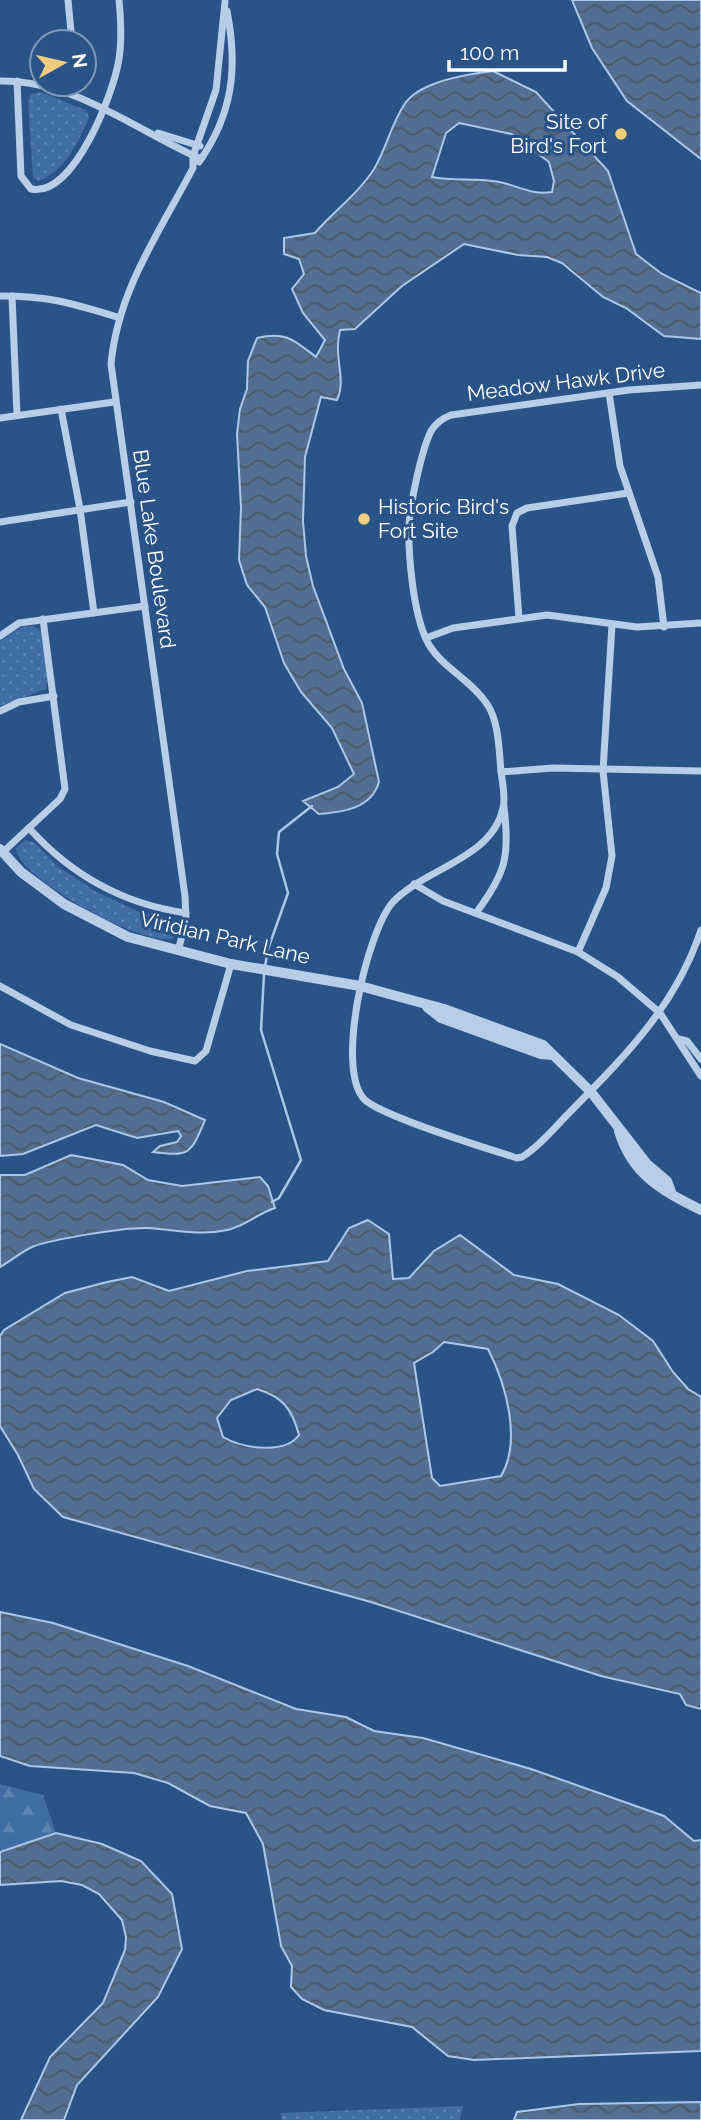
<svg xmlns="http://www.w3.org/2000/svg" width="701" height="2120" viewBox="0 0 701 2120" font-family="Raleway,sans-serif">
<defs>
<pattern id="forest-firs" width="22" height="20" patternUnits="userSpaceOnUse" patternTransform="scale(1.75)"><rect width="22" height="20" fill="#3f6da4"/><path d="M5 1l3.5 6h-7zM16 11l3.5 6h-7z" fill="#5c83b2"/></pattern>
<pattern id="park-dots" width="8" height="8" patternUnits="userSpaceOnUse" patternTransform="scale(1.75)"><rect width="8" height="8" fill="#3f6da4"/><path d="M2 2h.1M6 6h.1" fill="none" stroke="#5c83b2" stroke-width="1.8" stroke-linecap="round"/></pattern>
<pattern id="water-waves" width="16" height="10" patternUnits="userSpaceOnUse" patternTransform="scale(1.75)"><rect width="16" height="10" fill="#526e93"/><path d="M0 5q4-4 8 0t8 0" fill="none" stroke="#4e5865"/></pattern>
</defs>
<rect width="100%" height="100%" fill="#2a5388"/>
<polygon fill="url(#forest-firs)" points="0,1784 43,1795 56,1833 0,1852"/>
<g fill="url(#park-dots)">
<path d="M41 92 87 111 89 118C78 142 65 172 38 181L33 178 28 101 31 94Z"/>
<polygon points="33,626 41,631 48,676 46,689 0,706 0,641 22,627"/>
<path d="M26 840 35 843 56 865 95 891 137 911 177 920 174 938C149 950 15 877 16 848Z"/>
<polygon points="463,2106 460,2120 282,2120 281,2113"/>
</g>
<g fill="url(#water-waves)" stroke="#acc8e8" stroke-width="2" fill-rule="evenodd">
<polygon points="572,0 701,0 701,159 627,101 592,48"/>
<path d="M493 71 536 92 608 171 636 254 662 274 701 293V339L664 336 626 308 603 297 562 263 547 257 518 255 464 244 402 286 355 329 340 330C333 359 347 378 337 400L321 397 305 457 303 521 306 556 313 586 344 669 362 703 379 782C371 809 343 812 319 814L303 801 338 787 354 774 332 728 301 692 284 663 265 607 247 585 239 560 241 508 237 434 240 409 247 389 248 361 257 338C286 331 294 340 316 357L325 340 303 313 292 289 304 274 299 259 284 254V238L315 233C334 211 358 194 374 169 386 149 391 125 404 105 418 82 468 74 493 71ZM459 123 511 134 549 162 554 181 552 192C530 196 514 183 493 181 472 178 452 181 432 177L446 133Z"/>
<path d="M0 1044 78 1078 164 1102 205 1120C191 1153 191 1157 153 1152L160 1146 177 1142 181 1136 178 1131 137 1138 96 1125 23 1154 0 1156Z"/>
<path d="M71 1155 123 1165 148 1180 182 1186 260 1177 268 1186 275 1208C257 1214 245 1226 227 1230 200 1236 175 1230 148 1228 126 1227 52 1239 32 1247 21 1252 11 1261 0 1267V1175H25Z"/>
<path d="M368 1220 389 1234 393 1279 409 1278 434 1251 460 1235 514 1275 558 1284 619 1315 653 1341 673 1372 688 1389 701 1397V1709L686 1705 680 1694 601 1676 371 1602 63 1517 34 1489 18 1455 0 1426V1336L4 1330 65 1293 107 1282 132 1277 169 1291 247 1271 328 1261 349 1228ZM444 1342 488 1349C506 1384 522 1441 501 1476L440 1486 432 1478 414 1363 433 1352ZM257 1389C283 1397 292 1409 299 1435 285 1455 242 1448 223 1437L217 1418 231 1400Z"/>
<polygon points="0,1612 53,1623 188,1666 296,1709 346,1717 374,1731 423,1738 531,1769 664,1816 694,1841 701,1840 701,2051 474,2060 448,2056 412,2027 324,2010 302,1999 291,1987 292,1966 281,1946 263,1844 246,1813 210,1806 168,1783 134,1773 30,1766 0,1756"/>
<polygon points="56,1833 102,1844 141,1861 172,1894 182,1949 158,1997 77,2085 64,2120 21,2120 50,2057 103,2003 125,1950 126,1937 122,1920 99,1894 82,1885 61,1881 0,1885 0,1852"/>
<polygon points="701,2102 701,2120 514,2120 517,2112 579,2104"/>
</g>
<g fill="none" stroke-linecap="round" stroke-linejoin="round">
<g stroke="#acc8e8" stroke-width="2.5">
<polyline points="265,967 268,949 288,893 277,854 279,832 312,806"/>
<polyline points="264,974 261,1030 301,1160 279,1198 272,1202"/>
</g>
<g stroke="#b7cde8" stroke-width="7">
<polyline points="68,0 72,42"/>
<path d="M0 81C75 80 135 130 201 159"/>
<path d="M17 81 21 176 31 189C74 198 114 92 119 59 122 39 121 20 119 0"/>
<polyline points="158,133 200,146"/>
<path d="M199 162C233 114 238 67 227 11"/>
<path d="M0 296C49 296 71 303 117 317"/>
<polyline points="12,296 17,415"/>
<path d="M701 385 629 390 451 415C443 418 436 423 431 431 421 452 411 501 409 524 408 555 413 610 426 639 438 666 471 679 487 704 499 721 499 751 501 771 502 781 506 798 503 808 492 859 425 868 393 902 367 931 335 1068 364 1099 380 1116 489 1149 517 1158L522 1157C540 1146 554 1128 569 1113 624 1057 676 1006 701 930"/>
<polyline points="609,393 620,466 658,577 664,627"/>
<polyline points="61,409 80,509 94,613"/>
<polyline points="0,418 114,402"/>
<polyline points="0,522 131,502"/>
<polyline points="519,618 512,526 517,513 527,508 628,493"/>
<polyline points="0,636 19,623 145,606"/>
<polyline points="426,638 453,628 547,615 637,627 701,623"/>
<polyline points="0,711 19,702 54,696"/>
<polyline points="501,772 553,768 701,771"/>
<path d="M29 828C71 875 123 904 186 913"/>
<polyline points="3,852 60,799 65,789 43,619"/>
<polyline points="414,884 443,901 578,952 618,977 660,1013 701,1076"/>
<path d="M476 913C506 873 510 856 504 807"/>
<path d="M178 951 186 921 185 896 111 364C118 290 159 233 193 168V156L216 90 225 2"/>
<polyline points="578,952 606,888 612,856 603,771 612,625"/>
<polyline points="0,986 71,1025 150,1051 195,1061 206,1051 231,964"/>
<polyline points="679,1039 687,1041 701,1059"/>
</g>
<g stroke="#b7cde8" stroke-width="10">
<polyline points="0,849 21,872 64,904 128,937 231,964 360,986 444,1009 543,1045 591,1092 647,1164 667,1181 671,1192"/>
<polyline points="427,1007 441,1018 541,1054 552,1055"/>
<path d="M619 1131C632 1175 663 1191 701 1210"/>
</g>
</g>
<g fill="#eecd7e" stroke="#2a5388" stroke-width="2.5">
<circle cx="621" cy="134" r="7"/>
<circle cx="364" cy="519" r="7"/>
</g>
<g text-anchor="middle" stroke-width="6" stroke-linejoin="round" paint-order="stroke">
<g font-size="21" fill="#fff" stroke="#2a5388" text-anchor="end">
<text x="607" y="129">Site of<tspan x="607" dy="24">Bird's Fort</tspan></text>
<text x="378" y="514" text-anchor="start">Historic Bird's<tspan x="378" dy="24">Fort Site</tspan></text>
</g>
<g font-size="21" fill="#fff" stroke="#2a5388">
<text transform="translate(566 382) rotate(-7)" y="7">Meadow Hawk Drive</text>
<text transform="translate(154 549) rotate(82)" y="7">Blue Lake Boulevard</text>
<text transform="translate(225 938) rotate(13)" y="7">Viridian Park Lane</text>
</g>
</g>
<g transform="translate(63 63) rotate(82)"><circle r="33" fill="#2a5388" stroke="#7f98b8" stroke-width="2"/>
<path d="M0-5L12 26L0 18L-12 26Z" fill="#eecd7e"/>
<text y="-10" font-size="19" font-weight="bold" text-anchor="middle" fill="#ffffff">N</text>
</g>
<path d="M449 60v10h116v-10" fill="none" stroke="#ffffff" stroke-width="3.5"/>
<text x="460" y="60" font-size="21" fill="#ffffff" stroke="#2a5388" stroke-width="5" paint-order="stroke">100 m</text>
</svg>
